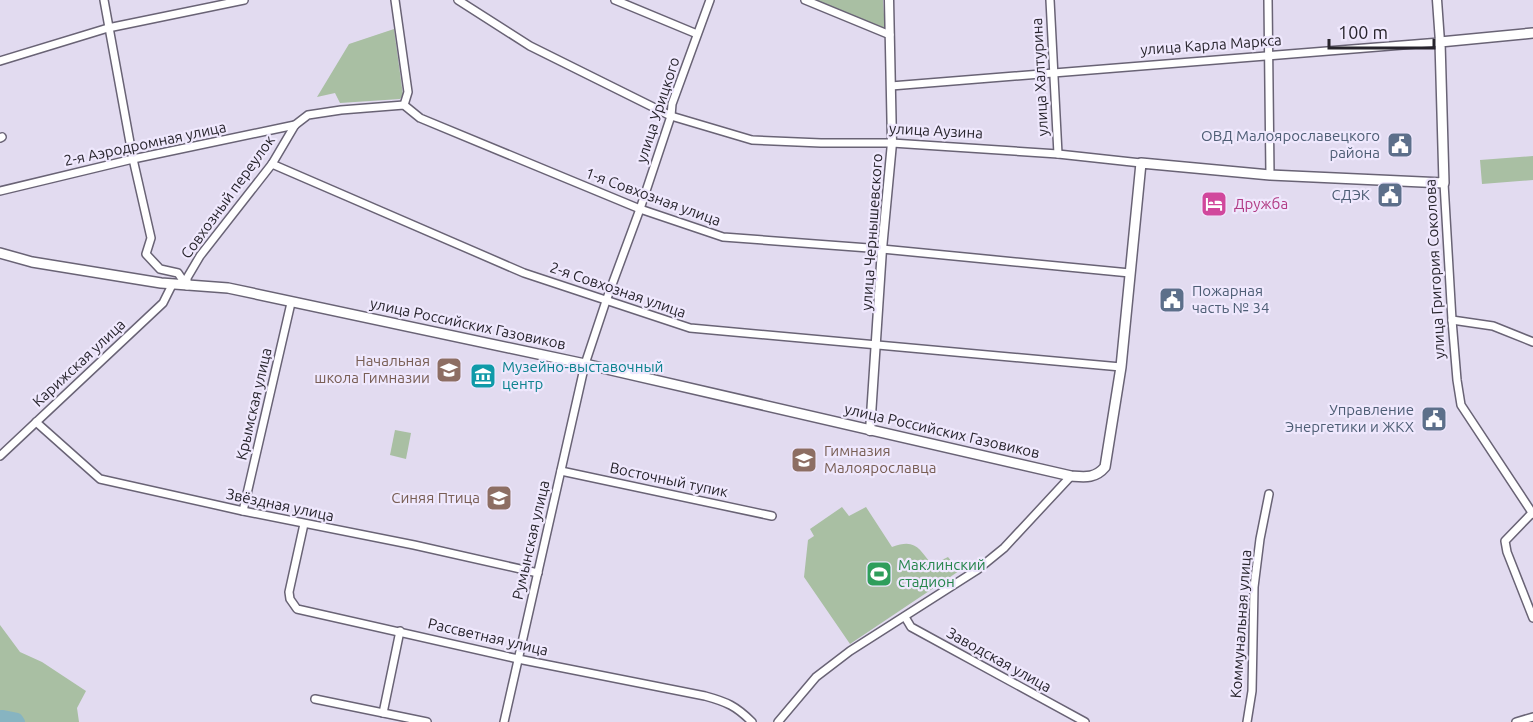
<svg xmlns="http://www.w3.org/2000/svg" width="1533" height="722" viewBox="0 0 1533 722" font-family="Ubuntu,sans-serif">
<rect width="100%" height="100%" fill="#e2dbf0"/>
<g fill="#a9bfa3">
<polygon points="818,0 883,0 885,29 818,2"/>
<polygon points="394,29 403,95 400,99 340,103 335,93 317,97 349,44"/>
<polygon points="1533,156 1533,180 1482,184 1480,160"/>
<polygon points="395,430 411,433 406,459 390,455"/>
<path d="M842 507 849 516 866 507 892 547C916 538 919 549 932 565L948 557 959 571 850 644 804 577 808 540 814 536 810 529Z"/>
<polygon points="0,625 20,652 42,662 86,691 77,708 79,722 0,722"/>
</g>
<g fill="none" stroke-linecap="round" stroke-linejoin="round">
<polyline stroke="#87b4c1" stroke-width="12" points="3,722 2,716 17,719 19,722"/>
<g stroke="#696375" stroke-width="10">
<g id="minor">
<polyline points="104,0 133,159 151,238 146,254 160,269 178,273 186,285"/>
<polyline points="395,0 408,92 404,105"/>
<polyline points="458,0 530,46 671,116 752,140 821,143 892,143 1058,154 1141,163"/>
<polyline points="615,0 697,34"/>
<polyline points="805,0 890,35"/>
<polyline points="1050,0 1058,154"/>
<polyline points="1268,0 1270,175"/>
<polyline points="0,61 108,28 244,0"/>
<polyline points="891,86 1440,42"/>
<polyline points="0,138 2,137"/>
<polyline points="272,164 524,273 690,328 1121,367"/>
<polyline points="1444,183 1452,320 1457,380 1461,405 1533,514"/>
<polyline points="0,191 133,159 295,125"/>
<polyline points="187,286 187,278 200,256 272,164 295,125 308,115 341,110 404,105 420,118 640,209 723,237 882,249 1130,273"/>
<polyline points="1452,320 1493,326 1533,342"/>
<polyline points="36,422 100,479 243,511 414,545 538,573"/>
<polyline points="0,456 163,303 172,285"/>
<polyline points="561,471 772,516"/>
<polyline points="243,511 291,303"/>
<polyline points="1532,513 1505,541 1507,552 1533,618"/>
<path d="M304 524 289 592 290 599 297 609 518 659 705 696C727 702 736 706 752 722"/>
<polyline points="905,617 911,627 1085,722"/>
<polyline points="315,699 427,722"/>
<polyline points="383,713 400,631"/>
<polyline points="504,722 585,364 606,301 640,209 671,116 672,104 710,0"/>
<polyline points="778,722 816,677 850,651 977,570 1004,548 1071,476"/>
<polyline points="1247,722 1252,691 1254,587 1260,539 1269,494"/>
<polyline points="1516,722 1533,717"/>
</g>
</g>
<g stroke="#696375" stroke-width="11">
<g id="tertiary">
<polyline points="1437,0 1440,42"/>
<polyline points="870,431 882,249 892,143 889,0"/>
</g>
</g>
<g stroke="#696375" stroke-width="12">
<path id="secondary" d="M0 253 32 262 161 283 228 288 585 364 1071 476C1084 477 1095 479 1105 467L1121 367 1141 163 1270 175 1444 183 1440 42 1533 33"/>
</g>
<use href="#minor" stroke="#fff" stroke-width="7"/>
<use href="#tertiary" stroke="#fff" stroke-width="8"/>
<use href="#secondary" stroke="#fff" stroke-width="9"/>
</g>
<defs>
<g id="civic-square" transform="scale(1.35)"><rect x="-9" y="-9" width="18" height="18" rx="4" fill="#5c6f8a" stroke="#efe8fd"/><path d="M-.6-6.5H3V-4.5H.6V-3L4-1V1h2V6H-6V1h2V-1L-.6-3ZM-1.2 2.5V6h2.4V2.5Z" fill="#fff"/></g>
<g id="hotel-square" transform="scale(1.35)"><rect x="-9" y="-9" width="18" height="18" rx="4" fill="#d1479c" stroke="#efe8fd"/><path d="M-6-4.5h1.5V1H6V5H4.5V3h-9V5H-6ZM-4 0a1.8 1.8 0 1 1 3.6 0ZM.5 0V-2.5h3Q6-2.5 6 0Z" fill="#fff"/></g>
<g id="school-square" transform="scale(1.35)"><rect x="-9" y="-9" width="18" height="18" rx="4" fill="#8d6e63" stroke="#efe8fd"/><path d="M0-5L7-2L0 1L-7-2ZM-4 1L0 2.5L4 1V4Q0 6-4 4Z" fill="#fff"/></g>
<g id="museum-square" transform="scale(1.35)"><rect x="-9" y="-9" width="18" height="18" rx="4" fill="#0f9aa8" stroke="#efe8fd"/><path d="M0-6L6-3V-2H-6V-3ZM-5-1h2V3h-2ZM-1-1h2V3h-2ZM3-1h2V3H3ZM-6 4H6V6H-6Z" fill="#fff"/></g>
<g id="stadium-square" transform="scale(1.35)"><rect x="-9" y="-9" width="18" height="18" rx="4" fill="#2e9e5b" stroke="#efe8fd"/><path d="M0-5a6.5 5 0 1 0 0 10a6.5 5 0 1 0 0-10ZM-3.5-1.8h7v3.6h-7Z" fill="#fff"/></g>
</defs>
<g fill-rule="evenodd">
<use href="#civic-square" x="1400" y="145"/>
<use href="#civic-square" x="1390" y="195"/>
<use href="#hotel-square" x="1214" y="204"/>
<use href="#civic-square" x="1172" y="300"/>
<use href="#school-square" x="449" y="370"/>
<use href="#museum-square" x="483" y="376"/>
<use href="#civic-square" x="1434" y="419"/>
<use href="#school-square" x="804" y="460"/>
<use href="#school-square" x="499" y="498"/>
<use href="#stadium-square" x="879" y="574"/>
</g>
<g text-anchor="middle" stroke-width="4.5" stroke-linejoin="round" paint-order="stroke">
<g font-size="15" fill="#27242c" stroke="#efe8fd">
<text transform="translate(1211 45) rotate(-4)" y="5">улица Карла Маркса</text>
<text transform="translate(1040 77) rotate(-93)" y="5">улица Халтурина</text>
<text transform="translate(658 110) rotate(-72)" y="5">улица Урицкого</text>
<text transform="translate(936 131) rotate(3)" y="5">улица Аузина</text>
<text transform="translate(145 144) rotate(-12)" y="5">2-я Аэродромная улица</text>
<text transform="translate(228 197) rotate(-54)" y="5">Совхозный переулок</text>
<text transform="translate(653 197) rotate(20)" y="5">1-я Совхозная улица</text>
<text transform="translate(872 232) rotate(-86)" y="5">улица Чернышевского</text>
<text transform="translate(1435 269) rotate(-93)" y="5">улица Григория Соколова</text>
<text transform="translate(618 290) rotate(19)" y="5">2-я Совхозная улица</text>
<text transform="translate(468 324) rotate(12)" y="5">улица Российских Газовиков</text>
<text transform="translate(79 363) rotate(-43)" y="5">Карижская улица</text>
<text transform="translate(254 404) rotate(-77)" y="5">Крымская улица</text>
<text transform="translate(942 431) rotate(13)" y="5">улица Российских Газовиков</text>
<text transform="translate(669 480) rotate(12)" y="5">Восточный тупик</text>
<text transform="translate(280 505) rotate(12)" y="5">Звёздная улица</text>
<text transform="translate(531 540) rotate(-77)" y="5">Румынская улица</text>
<text transform="translate(1241 624) rotate(-86)" y="5">Коммунальная улица</text>
<text transform="translate(488 637) rotate(13)" y="5">Рассветная улица</text>
<text transform="translate(999 660) rotate(29)" y="5">Заводская улица</text>
</g>
<g font-size="15" fill="#4e5e75" stroke="#efe8fd" text-anchor="end">
<text x="1380" y="141">ОВД Малоярославецкого<tspan x="1380" dy="17">района</tspan></text>
<text x="1370" y="200">СДЭК</text>
<text x="1192" y="296" text-anchor="start">Пожарная<tspan x="1192" dy="17">часть № 34</tspan></text>
<text x="1414" y="415">Управление<tspan x="1414" dy="17">Энергетики и ЖКХ</tspan></text>
</g>
<g font-size="15" fill="#b23c85" stroke="#efe8fd" text-anchor="start">
<text x="1234" y="209">Дружба</text>
</g>
<g font-size="15" fill="#785e54" stroke="#efe8fd" text-anchor="end">
<text x="430" y="366">Начальная<tspan x="430" dy="17">школа Гимназии</tspan></text>
<text x="824" y="456" text-anchor="start">Гимназия<tspan x="824" dy="17">Малоярославца</tspan></text>
<text x="480" y="503">Синяя Птица</text>
</g>
<g font-size="15" fill="#0d838f" stroke="#efe8fd" text-anchor="start">
<text x="502" y="372">Музейно-выставочный<tspan x="502" dy="17">центр</tspan></text>
</g>
<g font-size="15" fill="#27864d" stroke="#efe8fd" text-anchor="start">
<text x="898" y="570">Маклинский<tspan x="898" dy="17">стадион</tspan></text>
</g>
</g>
<path d="M1329 39v9h105v-9" fill="none" stroke="#27242c" stroke-width="3"/>
<text x="1338" y="39" font-size="18" fill="#27242c" stroke="#efe8fd" stroke-width="4.5" paint-order="stroke">100 m</text>
</svg>
